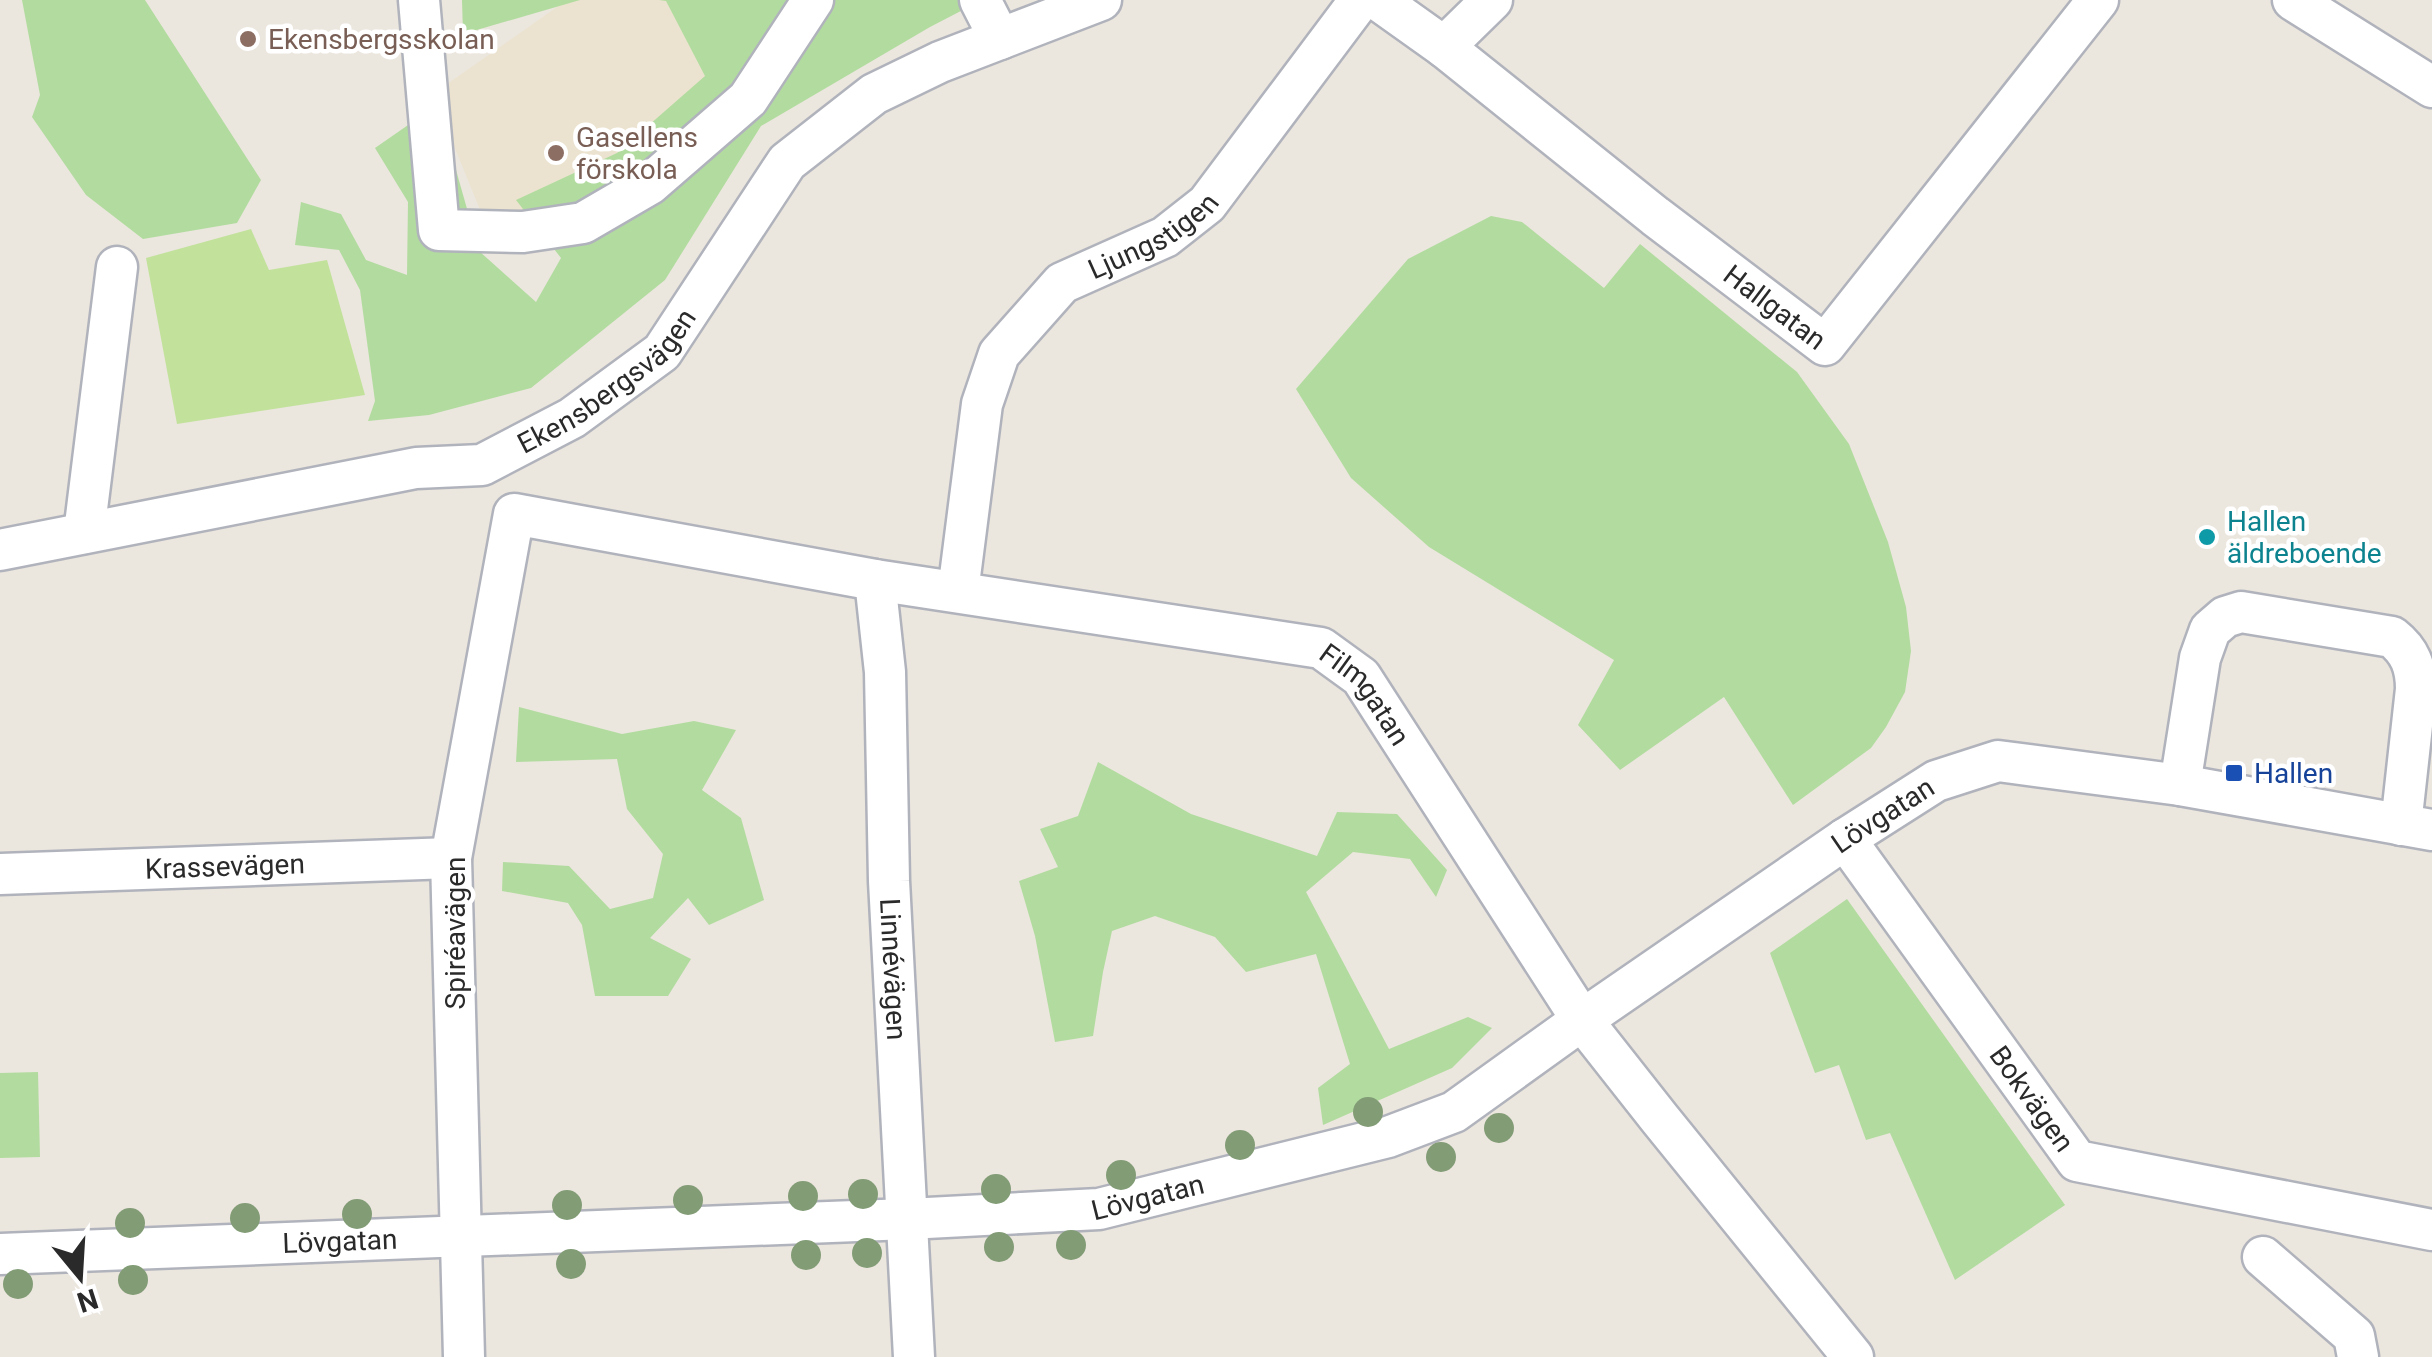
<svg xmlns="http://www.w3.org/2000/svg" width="2432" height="1357" viewBox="0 0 2432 1357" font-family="Roboto,sans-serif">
<rect width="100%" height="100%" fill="#ebe6de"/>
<polygon fill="#ebe3cf" points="567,0 810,0 573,212 483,217 433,94"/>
<g fill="#b2dc9f">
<polygon points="22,0 145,0 261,180 237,223 143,239 86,195 32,117 40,95"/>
<polygon points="462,0 580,0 463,34"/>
<polygon points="659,0 982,0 930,27 761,126 665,280 531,388 429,415 368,421 375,401 360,290 339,250 295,245 301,202 341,214 366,260 407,275 408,202 375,148 411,123 452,156 479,251 536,302 561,258 516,200 617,153 705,76 666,1"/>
<polygon points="1491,216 1522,222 1604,288 1640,244 1797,372 1849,444 1888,542 1906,607 1911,651 1905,692 1886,727 1871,748 1793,805 1724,697 1620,770 1578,725 1614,660 1429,547 1351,478 1296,389 1408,259"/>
<polygon points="519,707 622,734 694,721 736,730 702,790 741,818 764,900 709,925 688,898 650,938 691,959 668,996 595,996 582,925 568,903 502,891 503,862 569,866 610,909 653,898 663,854 627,809 617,759 516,762"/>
<polygon points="1098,762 1191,814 1317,856 1337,812 1397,814 1447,870 1436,897 1410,859 1353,852 1306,892 1389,1049 1468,1017 1492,1028 1452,1068 1323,1125 1318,1088 1350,1064 1316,954 1246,972 1215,937 1155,916 1112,931 1103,972 1093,1036 1055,1042 1035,936 1019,881 1058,867 1040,829 1078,816"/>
<polygon points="1847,899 2065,1205 1955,1280 1890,1133 1866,1140 1839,1065 1815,1073 1770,953"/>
<polygon points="38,1072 40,1157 0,1158 0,1073"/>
</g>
<polygon fill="#c2e29c" points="251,229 269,270 327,260 365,395 177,424 146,258"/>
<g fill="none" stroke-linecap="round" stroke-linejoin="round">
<g stroke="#b1b3bc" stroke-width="45">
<g id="minor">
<polyline points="419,0 439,230 523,232 583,223 650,184 748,99 813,0"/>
<polyline points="980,0 1000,39"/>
<path id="s1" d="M1378 0 1444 47 1655 216 1825 345 2098 0"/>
<polyline points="2293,0 2432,87"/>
<polyline points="1444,47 1492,0"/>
<polyline points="84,533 117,267"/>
<path id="s2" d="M0 550 416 468 482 465 572 418 662 352 787 162 874 94 940 62 1101 0"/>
<path id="s3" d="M875 580 885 672 889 881 914 1357"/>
<path id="s4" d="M958 592 982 404 999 354 1062 283 1165 237 1207 204 1360 0"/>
<path d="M2180 785 2200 658 2210 630 2225 617 2241 612 2392 637C2410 651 2416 667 2416 689L2401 825"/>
<path id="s5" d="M1845 839 2077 1161 2432 1230"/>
<path id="s6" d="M0 874 451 858"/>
<path id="s7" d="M0 1254 908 1219 1099 1209 1388 1137 1454 1112 1582 1020 1845 839 1936 781 1998 761 2180 785 2432 830"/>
<polyline points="2263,1257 2354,1336 2358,1357"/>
<path id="s8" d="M464 1357 451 858 514 514 875 580 1321 648 1361 677 1582 1020 1660 1119 1853 1357"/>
</g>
</g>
<use href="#minor" stroke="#fff" stroke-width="40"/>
</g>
<g fill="#829c76">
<circle cx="1368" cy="1112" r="15"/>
<circle cx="1499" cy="1128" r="15"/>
<circle cx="1240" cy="1145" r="15"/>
<circle cx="1441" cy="1157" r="15"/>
<circle cx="1121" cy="1175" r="15"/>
<circle cx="996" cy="1189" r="15"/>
<circle cx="863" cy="1194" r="15"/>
<circle cx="803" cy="1196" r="15"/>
<circle cx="688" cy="1200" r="15"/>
<circle cx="567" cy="1205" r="15"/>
<circle cx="357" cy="1214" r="15"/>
<circle cx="245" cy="1218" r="15"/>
<circle cx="130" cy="1223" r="15"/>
<circle cx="1071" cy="1245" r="15"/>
<circle cx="999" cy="1247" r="15"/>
<circle cx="867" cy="1253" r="15"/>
<circle cx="806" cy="1255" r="15"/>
<circle cx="571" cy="1264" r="15"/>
<circle cx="133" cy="1280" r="15"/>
<circle cx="18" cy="1284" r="15"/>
</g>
<g fill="#8d6e63" stroke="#fff" stroke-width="4">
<circle cx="248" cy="39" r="10"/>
<circle cx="556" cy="153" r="10"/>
</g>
<circle fill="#0f9aa8" stroke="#fff" stroke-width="4" cx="2207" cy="537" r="10"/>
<rect fill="#1a4fb4" stroke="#fff" stroke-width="4" x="2224" y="763" width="20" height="20" rx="5"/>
<g text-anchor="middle" stroke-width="9" stroke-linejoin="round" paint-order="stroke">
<g font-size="28" fill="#785e54" stroke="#fff" text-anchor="start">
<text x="268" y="49">Ekensbergsskolan</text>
<text x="576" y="147">Gasellens<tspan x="576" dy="32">förskola</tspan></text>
</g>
<g font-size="28" fill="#2a2a2a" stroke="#fff">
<text dy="10" stroke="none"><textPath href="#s4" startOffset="440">Ljungstigen</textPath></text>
<text dy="10" stroke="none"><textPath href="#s1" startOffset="502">Hallgatan</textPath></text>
<text dy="10" stroke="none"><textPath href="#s2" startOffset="642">Ekensbergsvägen</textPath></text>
<text dy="10" stroke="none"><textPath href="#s8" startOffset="1732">Filmgatan</textPath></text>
<text dy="10" stroke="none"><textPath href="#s7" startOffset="1990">Lövgatan</textPath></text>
<text dy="10" stroke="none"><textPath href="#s6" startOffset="225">Krassevägen</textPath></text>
<text transform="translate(455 933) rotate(-90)" y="10">Spiréavägen</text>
<text dy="10" stroke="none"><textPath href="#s3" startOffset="390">Linnévägen</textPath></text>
<text dy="10" stroke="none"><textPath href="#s5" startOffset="320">Bokvägen</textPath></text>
<text dy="10" stroke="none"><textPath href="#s7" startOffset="1150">Lövgatan</textPath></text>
<text dy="10" stroke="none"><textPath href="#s7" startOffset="340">Lövgatan</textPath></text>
</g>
<g font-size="28" fill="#0d838f" stroke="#fff" text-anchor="start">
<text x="2227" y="531">Hallen<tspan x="2227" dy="32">äldreboende</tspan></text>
</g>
<g font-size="28" fill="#164399" stroke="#fff" text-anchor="start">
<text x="2254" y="783">Hallen</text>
</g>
</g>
<g transform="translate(80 1277) rotate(162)" stroke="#ffffff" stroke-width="8" paint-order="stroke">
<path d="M0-8L18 38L0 25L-18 38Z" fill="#2a2a2a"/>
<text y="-15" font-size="28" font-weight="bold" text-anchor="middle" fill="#2a2a2a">N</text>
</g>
</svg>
